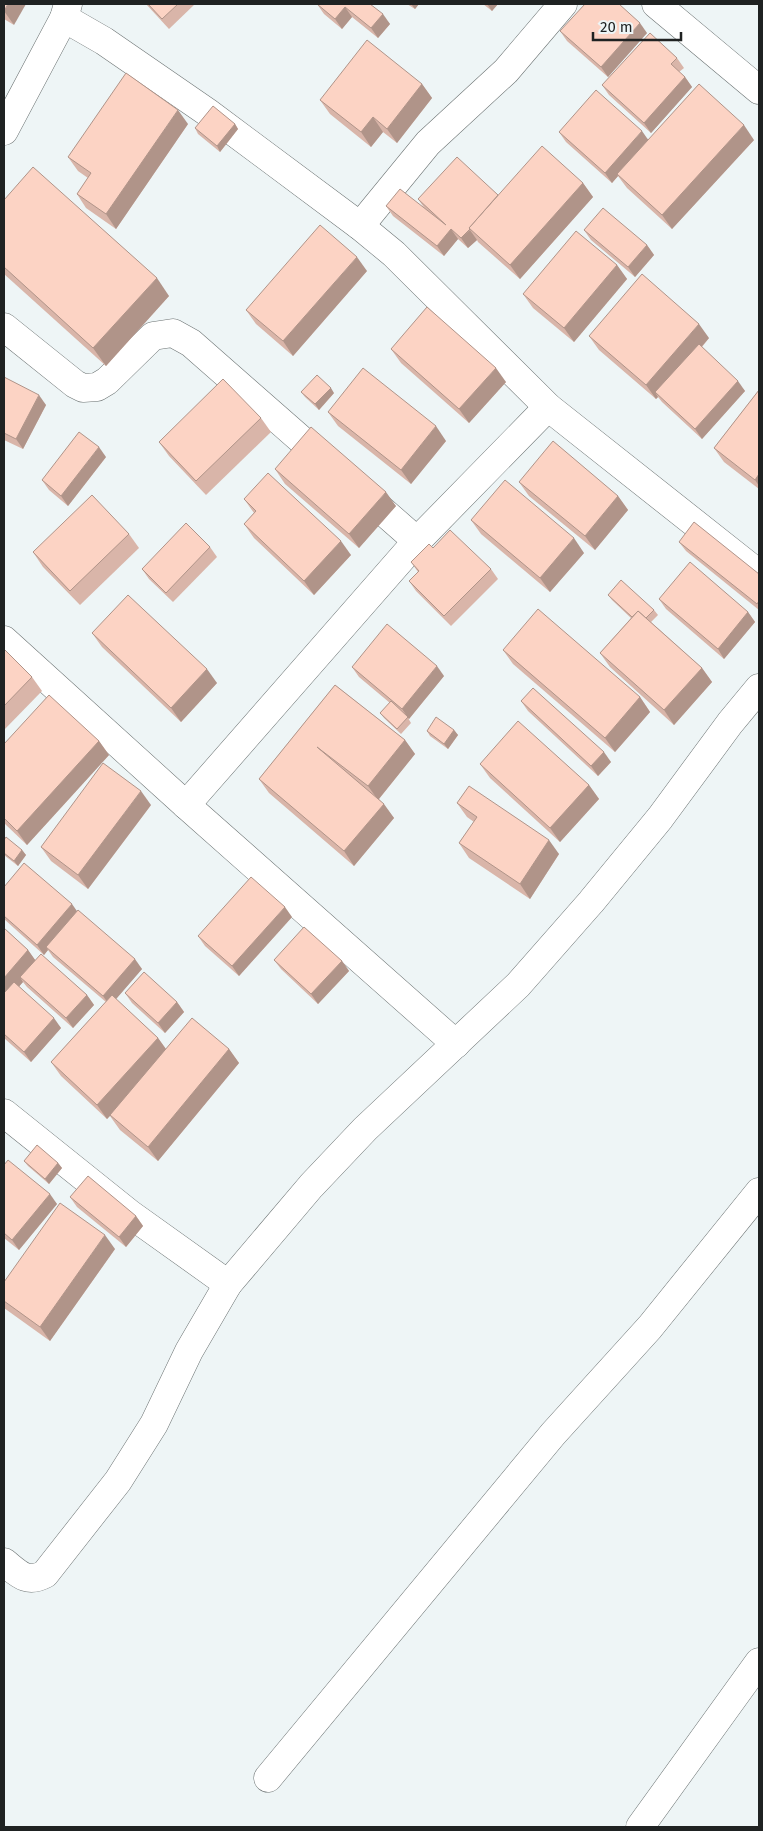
<svg xmlns="http://www.w3.org/2000/svg" width="763" height="1831" viewBox="0 0 763 1831" font-family="'Fira Sans',sans-serif">
<rect width="100%" height="100%" fill="#eef5f6"/>
<g fill="none" stroke-linecap="round" stroke-linejoin="round">
<g stroke="#6c7373" stroke-width="29">
<g id="minor">
<polyline points="656,4 759,90"/>
<polyline points="64,18 104,41 207,112 360,226 394,254 548,407 759,574"/>
<polyline points="4,131 64,18 68,4"/>
<polyline points="360,226 428,143 506,71 563,4"/>
<polyline points="4,327 75,384 83,388 97,387 107,381 153,336 173,333 191,343 330,465"/>
<polyline points="360,491 417,541"/>
<polyline points="4,640 186,805 456,1044"/>
<polyline points="186,805 417,541 548,407"/>
<polyline points="4,1113 130,1214 228,1284"/>
<path d="M4 1562C18 1573 26 1584 45 1574L118 1481 154 1424 189 1351 228 1284 311 1186 365 1129 518 985 591 902 660 818 730 723 759 688"/>
<polyline points="268,1778 553,1434 650,1327 759,1192"/>
<polyline points="640,1827 759,1662"/>
</g>
</g>
<use href="#minor" stroke="#fff" stroke-width="28"/>
</g>
<g fill="#d9b5a9">
<polygon points="4,4 14,25 4,19"/>
<polygon points="146,4 195,4 169,29"/>
<polygon points="317,4 370,4 390,24 378,38 352,17 342,29 324,14"/>
<polygon points="407,4 419,4 415,9"/>
<polygon points="483,4 498,4 492,11"/>
<polygon points="560,31 647,33 608,77 567,41"/>
<polygon points="677,58 684,68 679,72 685,77 692,87 651,133 609,95 602,85"/>
<polygon points="422,84 432,98 397,143 383,132 371,147 330,114 320,100"/>
<polygon points="188,124 116,229 86,208 77,194 88,178 78,171 68,157"/>
<polygon points="235,124 238,129 220,152 198,134 195,128"/>
<polygon points="559,132 649,139 754,140 672,229 627,188 618,176 612,183 566,142"/>
<polygon points="583,183 593,197 520,279 478,242 477,240 468,248 458,239 444,256 393,216 386,206 425,209 418,199 498,195"/>
<polygon points="4,200 169,296 106,366 4,274"/>
<polygon points="584,230 647,245 654,255 635,277 591,240"/>
<polygon points="617,265 627,279 574,342 533,308 523,294"/>
<polygon points="367,271 293,356 256,324 246,310"/>
<polygon points="589,336 709,338 702,347 745,391 702,439 662,402 658,397 656,399 599,350"/>
<polygon points="391,349 506,382 469,423 401,363"/>
<polygon points="4,377 46,405 23,449 4,440"/>
<polygon points="759,390 759,489 724,462 714,448"/>
<polygon points="301,392 334,393 319,410 305,397"/>
<polygon points="328,412 446,441 411,484 338,426"/>
<polygon points="261,418 271,432 206,495 169,456 159,442"/>
<polygon points="106,457 68,506 49,490 42,480"/>
<polygon points="275,469 396,506 359,548 285,484"/>
<polygon points="519,482 618,496 628,510 595,550 529,496"/>
<polygon points="244,499 351,555 314,595 254,538 244,524 254,513"/>
<polygon points="471,520 584,553 550,592 481,534"/>
<polygon points="129,534 139,548 80,605 43,567 33,552"/>
<polygon points="679,542 759,574 759,610 686,551"/>
<polygon points="210,547 217,557 173,602 149,579 142,569"/>
<polygon points="433,548 491,569 498,579 451,626 416,591 409,581 418,572 411,562"/>
<polygon points="608,595 654,610 658,615 651,622 702,668 712,682 674,725 610,667 600,653 631,618 612,600"/>
<polygon points="659,599 748,612 755,622 724,659 666,609"/>
<polygon points="92,633 217,683 181,722 102,647"/>
<polygon points="4,649 32,677 42,691 4,730"/>
<polygon points="503,650 640,697 650,712 615,752 513,664"/>
<polygon points="352,667 444,676 409,719 408,718 411,723 401,734 384,718 380,713 390,703 359,677"/>
<polygon points="335,685 405,740 415,754 379,799 394,818 354,866 269,793 259,779"/>
<polygon points="521,701 611,762 598,776 528,711"/>
<polygon points="454,730 458,735 448,749 430,736 427,731"/>
<polygon points="99,741 109,755 27,845 4,823 4,744"/>
<polygon points="480,764 589,785 599,799 560,842 490,778"/>
<polygon points="457,803 559,854 530,899 469,858 459,843 474,822 467,817"/>
<polygon points="151,805 88,889 51,861 41,847"/>
<polygon points="4,840 22,850 26,855 18,866 4,855"/>
<polygon points="4,887 77,911 142,969 116,999 158,1038 166,1049 229,1049 239,1063 158,1161 120,1130 110,1116 107,1119 61,1076 51,1062 106,1002 53,957 48,950 44,955 4,919"/>
<polygon points="292,917 239,976 205,946 198,936"/>
<polygon points="4,928 28,950 35,960 87,995 94,1005 73,1028 27,987 23,982 19,986 61,1028 31,1062 4,1038"/>
<polygon points="274,960 342,961 349,971 318,1004 281,969"/>
<polygon points="125,993 177,1002 184,1012 165,1033 132,1003"/>
<polygon points="24,1161 58,1163 62,1168 49,1184 28,1166"/>
<polygon points="4,1165 57,1204 19,1250 4,1238"/>
<polygon points="70,1197 136,1216 143,1226 126,1247 77,1207"/>
<polygon points="115,1249 50,1341 4,1308 4,1282"/>
</g>
<g fill="#b09489">
<polygon points="8,4 26,4 14,25 4,11"/>
<polygon points="411,4 419,4 415,9"/>
<polygon points="487,4 498,4 492,11"/>
<polygon points="345,7 352,17 342,29 335,19"/>
<polygon points="383,14 390,24 378,38 371,28"/>
<polygon points="640,23 647,33 608,77 601,67"/>
<polygon points="685,77 692,87 651,133 644,123"/>
<polygon points="422,84 432,98 397,143 387,129"/>
<polygon points="178,110 188,124 116,229 106,214"/>
<polygon points="373,117 383,132 371,147 361,132"/>
<polygon points="235,124 238,129 220,152 217,146"/>
<polygon points="744,125 754,140 672,229 662,215"/>
<polygon points="642,131 649,141 617,174 618,176 612,183 605,173"/>
<polygon points="583,183 593,197 520,279 510,265"/>
<polygon points="451,229 458,239 444,256 437,246"/>
<polygon points="470,230 477,240 468,248 461,238"/>
<polygon points="647,245 654,255 635,277 628,267"/>
<polygon points="357,257 367,271 293,356 283,341"/>
<polygon points="617,265 627,279 574,342 564,328"/>
<polygon points="157,278 169,296 106,366 93,348"/>
<polygon points="699,324 709,338 659,396 655,392 658,397 656,399 646,385"/>
<polygon points="496,368 506,382 469,423 459,409"/>
<polygon points="738,381 745,391 702,439 695,429"/>
<polygon points="331,388 334,393 319,410 315,404"/>
<polygon points="39,395 46,405 23,449 16,439"/>
<polygon points="436,426 446,441 411,484 401,470"/>
<polygon points="99,447 106,457 68,506 61,496"/>
<polygon points="759,474 759,486 755,480"/>
<polygon points="386,492 396,506 359,548 349,534"/>
<polygon points="618,496 628,510 595,550 585,536"/>
<polygon points="574,538 584,553 550,592 540,578"/>
<polygon points="341,541 351,555 314,595 304,581"/>
<polygon points="748,612 755,622 724,659 718,649"/>
<polygon points="437,666 444,676 409,719 402,709"/>
<polygon points="702,668 712,682 674,725 664,710"/>
<polygon points="207,669 217,683 181,722 171,708"/>
<polygon points="640,697 650,712 615,752 605,738"/>
<polygon points="454,730 458,735 448,749 444,744"/>
<polygon points="405,740 415,754 378,800 368,786"/>
<polygon points="99,741 109,755 27,845 17,831"/>
<polygon points="604,752 611,762 598,776 591,766"/>
<polygon points="589,785 599,799 560,842 550,828"/>
<polygon points="141,791 151,805 88,889 78,875"/>
<polygon points="384,804 394,818 354,866 344,851"/>
<polygon points="549,840 559,854 530,899 520,884"/>
<polygon points="22,850 26,855 18,866 14,861"/>
<polygon points="72,904 79,914 46,947 48,950 44,955 37,945"/>
<polygon points="285,907 292,917 239,976 232,966"/>
<polygon points="28,950 38,964 20,977 23,982 4,1004 4,978"/>
<polygon points="135,959 142,969 110,1006 103,996"/>
<polygon points="342,961 349,971 318,1004 311,994"/>
<polygon points="87,995 94,1005 73,1028 66,1018"/>
<polygon points="177,1002 184,1012 165,1033 158,1023"/>
<polygon points="54,1018 61,1028 31,1062 24,1052"/>
<polygon points="158,1038 168,1052 107,1119 97,1105"/>
<polygon points="229,1049 239,1063 158,1161 148,1147"/>
<polygon points="58,1163 62,1168 49,1184 45,1179"/>
<polygon points="50,1194 57,1204 19,1250 12,1240"/>
<polygon points="136,1216 143,1226 126,1247 119,1237"/>
<polygon points="105,1235 115,1249 50,1341 40,1327"/>
</g>
<g fill="#fcd3c4" stroke="#b09489">
<polygon points="4,4 8,4 4,11"/>
<polygon points="148,4 178,4 162,19"/>
<polygon points="317,4 370,4 383,14 371,28 345,7 335,19"/>
<polygon points="585,4 619,4 640,23 601,67 560,31"/>
<polygon points="650,33 677,58 671,64 685,77 644,123 602,85"/>
<polygon points="367,40 422,84 387,129 373,117 361,132 320,100"/>
<polygon points="126,73 178,110 106,214 77,194 91,173 68,157"/>
<polygon points="699,84 744,125 662,215 617,174"/>
<polygon points="596,90 642,131 605,173 559,132"/>
<polygon points="213,106 235,124 217,146 195,128"/>
<polygon points="542,146 583,183 510,265 469,228"/>
<polygon points="457,157 498,195 469,228 470,229 461,238 451,229 437,246 386,206 400,189 446,225 418,199"/>
<polygon points="33,167 157,278 93,348 4,267 4,200"/>
<polygon points="603,208 647,245 628,267 584,230"/>
<polygon points="320,225 357,257 283,341 246,310"/>
<polygon points="576,231 617,265 564,328 523,294"/>
<polygon points="642,274 699,324 646,385 589,336"/>
<polygon points="427,307 496,368 459,409 391,349"/>
<polygon points="699,344 738,381 695,429 655,392"/>
<polygon points="363,368 436,426 401,470 328,412"/>
<polygon points="317,375 331,388 315,404 301,392"/>
<polygon points="4,377 39,395 16,439 4,433"/>
<polygon points="223,379 261,418 196,481 159,442"/>
<polygon points="759,390 759,474 755,480 714,448"/>
<polygon points="311,427 386,492 349,534 275,469"/>
<polygon points="79,432 99,447 61,496 42,480"/>
<polygon points="553,441 618,496 585,536 519,482"/>
<polygon points="268,473 341,541 304,581 244,524 256,511 244,499"/>
<polygon points="505,480 574,538 540,578 471,520"/>
<polygon points="92,495 129,534 70,591 33,552"/>
<polygon points="694,522 759,574 759,601 757,604 679,542"/>
<polygon points="186,523 210,547 166,593 142,569"/>
<polygon points="450,530 491,569 444,616 409,581 419,571 411,562 429,544 433,548"/>
<polygon points="690,562 748,612 718,649 659,599"/>
<polygon points="621,580 654,610 646,618 638,611 632,617 608,595"/>
<polygon points="128,595 207,669 171,708 92,633"/>
<polygon points="538,609 640,697 605,738 503,650"/>
<polygon points="638,611 702,668 664,710 600,653"/>
<polygon points="387,624 437,666 402,709 352,667"/>
<polygon points="4,649 32,677 4,706"/>
<polygon points="335,685 405,740 368,786 317,747 384,804 344,851 259,779"/>
<polygon points="533,688 604,752 591,766 521,701"/>
<polygon points="49,695 99,741 17,831 4,818 4,744"/>
<polygon points="391,701 408,717 397,729 380,713"/>
<polygon points="436,717 454,730 444,744 427,731"/>
<polygon points="518,721 589,785 550,828 480,764"/>
<polygon points="103,763 141,791 78,875 41,847"/>
<polygon points="469,786 549,840 520,884 459,843 477,817 457,803"/>
<polygon points="6,837 22,850 14,861 4,853 4,840"/>
<polygon points="24,863 72,904 37,945 4,916 4,887"/>
<polygon points="251,877 285,907 232,966 198,936"/>
<polygon points="78,910 135,959 103,996 46,947"/>
<polygon points="304,927 342,961 311,994 274,960"/>
<polygon points="4,928 28,950 4,978"/>
<polygon points="41,954 87,995 66,1018 20,977"/>
<polygon points="144,972 177,1002 158,1023 125,993"/>
<polygon points="14,982 54,1018 24,1052 4,1034 4,993"/>
<polygon points="112,995 158,1038 97,1105 51,1062"/>
<polygon points="192,1018 229,1049 148,1147 110,1115"/>
<polygon points="37,1145 58,1163 45,1179 24,1161"/>
<polygon points="8,1160 50,1194 12,1240 4,1233 4,1165"/>
<polygon points="88,1176 136,1216 119,1237 70,1197"/>
<polygon points="60,1203 105,1235 40,1327 4,1301 4,1282"/>
</g>
<rect width="763" height="1831" fill="none" stroke="#1f2222" stroke-width="10"/>
<path d="M593 32v8h88v-8" fill="none" stroke="#1f2222" stroke-width="2.5"/>
<text x="600" y="32" font-size="15" fill="#1f2222" stroke="#eef5f6" stroke-width="4" paint-order="stroke">20 m</text>
</svg>
